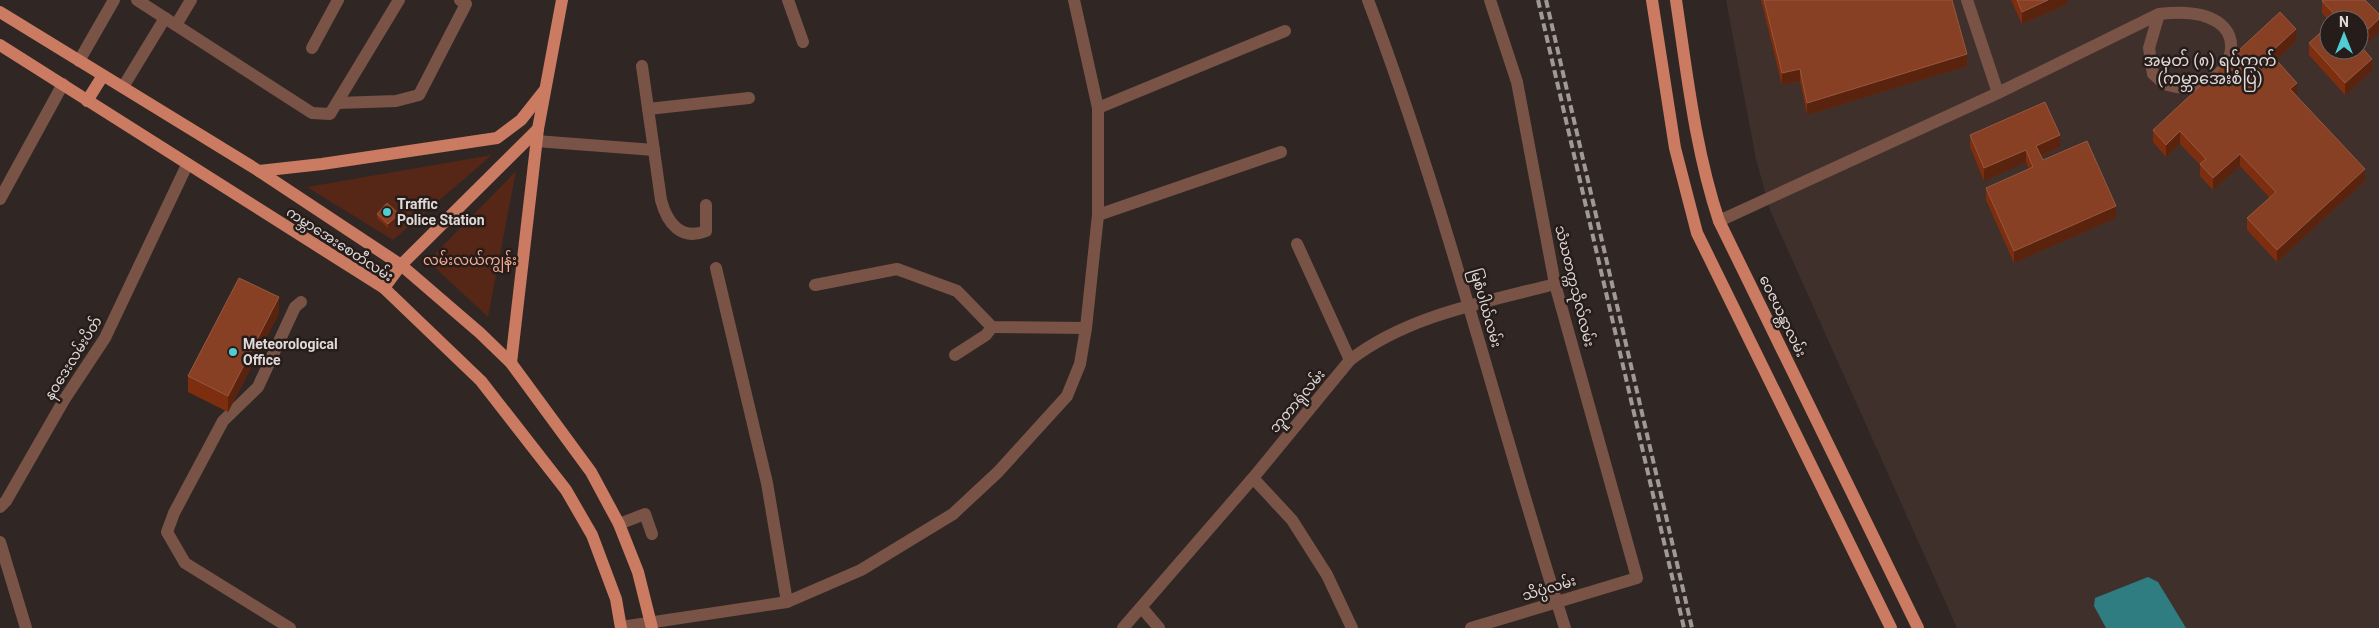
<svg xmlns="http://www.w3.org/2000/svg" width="2379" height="628" viewBox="0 0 2379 628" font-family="Roboto,'Noto Sans Myanmar',sans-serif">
<rect width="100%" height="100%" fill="#302724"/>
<path fill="#3f302c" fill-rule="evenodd" d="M1726 0H2379V628H1957L1770 210 1756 159ZM2329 20H2359V50H2329Z"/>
<g fill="#562617">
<polygon points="492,155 393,240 307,187"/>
<polygon points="516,171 488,317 428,261"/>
</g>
<polygon fill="#2f7d80" points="2148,577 2158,582 2186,628 2106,628 2094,606 2095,598"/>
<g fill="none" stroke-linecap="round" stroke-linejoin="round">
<g stroke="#7a5347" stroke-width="12">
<polyline points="137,0 312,113 330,114 399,0"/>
<polyline points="788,0 803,42"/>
<path d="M1368 0C1446 205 1498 419 1565 628"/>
<polyline points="1967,0 1998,93"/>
<polyline points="176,25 191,0"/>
<polyline points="312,48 338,0"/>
<polyline points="79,61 114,0"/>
<path d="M642 66 661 200C667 223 681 241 706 231V205"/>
<polyline points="123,87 165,18"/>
<polyline points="338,103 396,101 419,95 466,4 460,0"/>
<polyline points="1098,108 1285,31"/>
<polyline points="648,109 749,98"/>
<polyline points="536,141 654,150"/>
<polyline points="0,199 63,84"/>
<polyline points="1098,215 1281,152"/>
<path d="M1719 221 1998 93 2159 14C2273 0 2233 105 2168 85 2162 83 2157 77 2153 74L2149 48 2159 14"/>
<polyline points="1297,244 1350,360"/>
<polyline points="716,268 767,483 787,602"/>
<polyline points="815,285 897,269 957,291 992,327 1086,328"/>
<polyline points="955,355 986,335 992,327"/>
<polyline points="1253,478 1292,520 1327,575 1352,628"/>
<polyline points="0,507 6,501 64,400 105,338 187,165"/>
<polyline points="619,524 645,514 652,534"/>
<polyline points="0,542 26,628"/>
<polyline points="1142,608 1159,628"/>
<polyline points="621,627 787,602 861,570 953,514 998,472 1067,396 1080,364 1086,328 1098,215 1098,108 1074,0"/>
<polyline points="290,628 185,563 167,532 174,513 223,421 258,387 295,307 301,302"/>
<path d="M1123 628 1253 478 1350 360C1408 315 1486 302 1555 284"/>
<polyline points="1471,628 1637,578 1555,284 1517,82 1490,0"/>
</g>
<g stroke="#ca7b61" stroke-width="12">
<polyline points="1652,0 1675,148 1697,233 1891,628"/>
<path d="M1676 0C1687 74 1695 149 1719 221L1918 628"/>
<polyline points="0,12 259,171 401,265 480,333 511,363 591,472 619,524 638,572 652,628"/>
<polyline points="0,45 384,288 481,381 566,490 592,535 616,599 621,628"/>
<polyline points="87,101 102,77"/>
<polyline points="259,171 322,164 497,138 521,120 544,91"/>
<polyline points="384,288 401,265 538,129"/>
<polyline points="511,363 538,129 562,0"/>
</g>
<g stroke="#a09996" stroke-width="4" stroke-dasharray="8 4" stroke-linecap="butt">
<polyline points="1538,0 1684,628"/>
<polyline points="1546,0 1692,628"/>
</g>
</g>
<g fill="#7d2e0f">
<polygon points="1761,0 1952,0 1967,66 1807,115 1800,81 1782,85"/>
<polygon points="2011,0 2067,0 2067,4 2022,24"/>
<polygon points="2322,1 2379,14 2362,48 2372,71 2345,95 2309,55 2309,43 2359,50 2359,20 2329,21 2322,13"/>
<polygon points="2296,41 2276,60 2297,95 2296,96 2365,181 2277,262 2247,230 2247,218 2270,198 2240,166 2213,190 2200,176 2200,165 2180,144 2166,157 2153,142 2153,130"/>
<polygon points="1970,135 2060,147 2041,156 2043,160 2116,218 2014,263 1986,200 1986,188 2029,169 2026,162 1984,181 1970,147"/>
<polygon points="377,214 399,218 388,228 377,218"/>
<polygon points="279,313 228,412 188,392 188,376"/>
</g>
<g fill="#5a230e">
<polygon points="2048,0 2067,0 2067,4 2022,24 2022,12"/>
<polygon points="2379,19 2379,32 2359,51 2359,38"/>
<polygon points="2296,29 2296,41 2270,66 2270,53"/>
<polygon points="1967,54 1967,66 1807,115 1807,103"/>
<polygon points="2372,59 2372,71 2345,95 2345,83"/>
<polygon points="1800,69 1800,81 1782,85 1782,73"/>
<polygon points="2297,83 2297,95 2290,102 2290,89"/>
<polygon points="2180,131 2180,144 2166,157 2166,145"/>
<polygon points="2060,135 2060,147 2036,158 2036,146"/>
<polygon points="2026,150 2026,162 1984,181 1984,168"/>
<polygon points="2240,154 2240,166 2213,190 2213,178"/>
<polygon points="2365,169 2365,181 2277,262 2277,250"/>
<polygon points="2116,206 2116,218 2014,263 2014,251"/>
<polygon points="399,214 399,218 388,228 388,224"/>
<polygon points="279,297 279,313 228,412 228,396"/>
</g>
<g fill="#884025" stroke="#965840">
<polygon points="1764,0 1952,0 1967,54 1807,103 1800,69 1782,73"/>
<polygon points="2017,0 2048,0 2022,12"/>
<polygon points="2323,0 2365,0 2379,14 2379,19 2359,38 2359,20 2340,20 2322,1"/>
<polygon points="2280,12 2296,29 2270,53 2297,83 2290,89 2365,169 2277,250 2247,218 2276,192 2240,154 2213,178 2200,164 2206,159 2180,131 2166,145 2153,130"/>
<polygon points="2329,25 2329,50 2359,50 2359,44 2372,59 2345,83 2309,43"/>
<polygon points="2045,102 2060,135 2036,146 2043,160 2087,141 2116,206 2014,251 1986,188 2033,167 2026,150 1984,168 1970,135"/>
<polygon points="387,203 399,214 388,224 377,214"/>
<polygon points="239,278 279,297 228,396 188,376"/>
</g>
<g fill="#51ccd1" stroke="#261d1b" stroke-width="2">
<circle cx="387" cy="212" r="5"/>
<circle cx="233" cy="352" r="5"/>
</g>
<g text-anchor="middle" stroke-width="5" stroke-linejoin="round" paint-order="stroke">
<g font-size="14" font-weight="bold" fill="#e0d9d7" stroke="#261d1b" text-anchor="start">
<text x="397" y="209">Traffic<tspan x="397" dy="16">Police Station</tspan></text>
<text x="243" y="349">Meteorological<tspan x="243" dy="16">Office</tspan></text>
</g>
<g font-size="14" fill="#e0d9d7" stroke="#261d1b">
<text transform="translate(340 244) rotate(33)" y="5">ကမ္ဘာအေးစေတီလမ်း</text>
<text transform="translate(1575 286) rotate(76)" y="5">သံဃတက္ကသိုလ်လမ်း</text>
<text transform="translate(1486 308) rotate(74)" y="5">မြစံပါယ်လမ်း</text>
<text transform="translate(1783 316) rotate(64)" y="5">ဝေဇယန္တာလမ်း</text>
<text transform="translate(73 358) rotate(-58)" y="5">နဝဒေးလမ်းပိတ်</text>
<text transform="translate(1297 401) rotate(-50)" y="5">ဘူတာရုံလမ်း</text>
<text transform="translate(1549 588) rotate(-17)" y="5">သိပ္ပံလမ်း</text>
</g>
<g font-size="14" fill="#f6ac95" stroke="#261d1b">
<text x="470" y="265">လမ်းလယ်ကျွန်း</text>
</g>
<g font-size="16" fill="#e0d9d7" stroke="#261d1b">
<text x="2210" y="66">အမှတ် (၈) ရပ်ကွက်<tspan x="2210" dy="18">(ကမ္ဘာအေးစံပြ)</tspan></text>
</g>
</g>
<g transform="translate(2344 35)"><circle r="24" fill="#261d1b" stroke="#706866"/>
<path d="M0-4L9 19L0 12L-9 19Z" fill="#51ccd1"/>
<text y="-8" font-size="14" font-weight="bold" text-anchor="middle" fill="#e0d9d7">N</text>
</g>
</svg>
